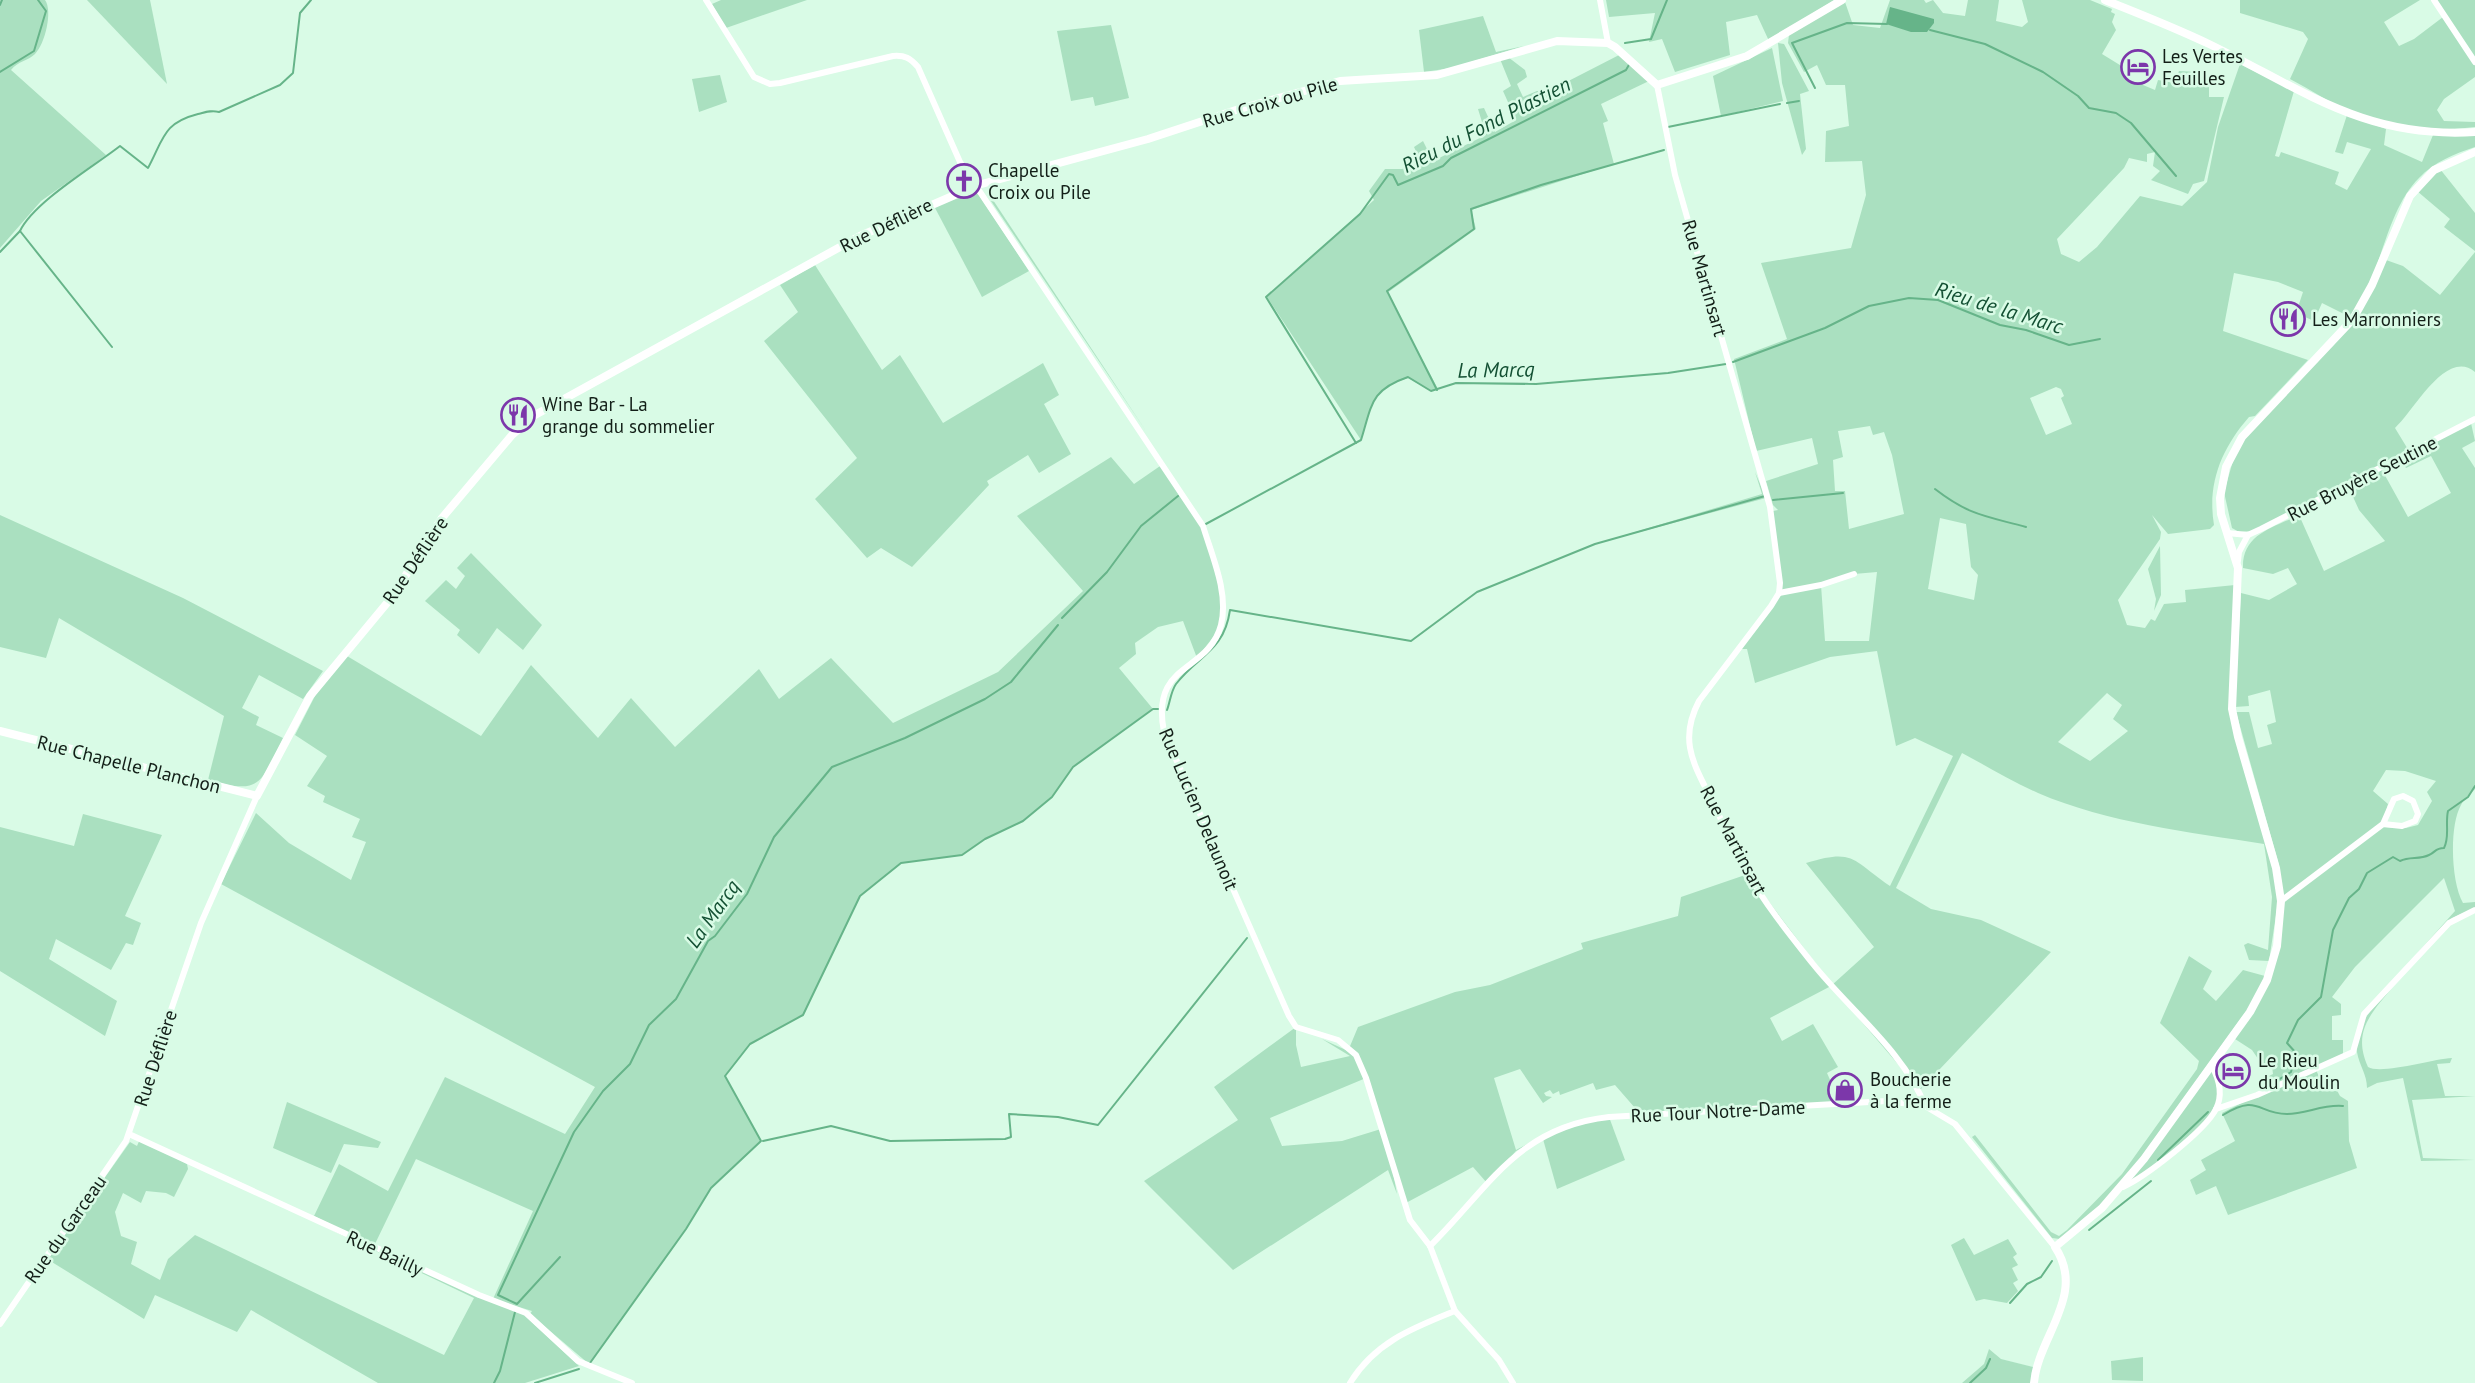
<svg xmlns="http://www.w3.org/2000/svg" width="2475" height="1383" viewBox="0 0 2475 1383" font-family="'PT Sans',sans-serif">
<rect width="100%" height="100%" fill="#d9fbe6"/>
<g fill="#aae0c0" fill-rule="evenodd">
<path d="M0 0H45C53 11 45 44 35 54 28 61 18 61 11 70L106 155 41 201 0 248Z"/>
<polygon points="87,0 150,0 167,84"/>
<polygon points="721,0 807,0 726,28 712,4"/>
<polygon points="1606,0 1834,0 1769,41 1757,15 1726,22 1730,55 1675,72 1662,39 1649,42 1655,13 1609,17"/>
<path d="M1890 0H1924L1926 3 1933 0 1943 13 1965 16 1968 0H1999L1996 21 2022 27 2028 22 2022 0H2090L2112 9 2111 12 2115 14 2112 22 2116 30 2102 54 2128 70 2146 73 2143 85 2155 90 2158 80 2174 83 2179 71 2198 72 2197 85 2209 87V97H2224L2204 181 2193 184 2188 194 2151 180 2160 171 2153 166 2155 152 2147 154V162L2129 158 2124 168 2057 239 2061 254 2079 262 2097 247 2140 196 2182 206 2207 182 2218 127 2240 64 2294 91 2275 156 2279 157 2281 152 2339 172 2335 184 2347 190 2371 149 2347 142 2343 154 2335 152 2347 115 2386 129 2384 145 2422 162 2433 135 2475 134V147C2454 154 2434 162 2419 178 2393 204 2385 247 2371 280 2365 293 2357 305 2350 317L2322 303 2314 321 2296 313 2303 292 2278 282 2234 273 2223 331 2308 360 2255 416 2249 417C2222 448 2207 483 2214 525L2210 529 2168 534 2152 515 2161 532 2160 539 2118 600 2127 625 2145 628 2151 619 2155 621 2164 604 2186 602 2185 590 2235 585 2229 702 2272 861 2278 902 2269 961 2249 960 2244 945 2248 943 2268 950 2272 897 2264 844C2189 832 2108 823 2038 793 2012 782 1987 766 1962 753L1896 888 1931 909 1981 920 2051 952 1920 1090 1831 986 1770 1018 1782 1041 1813 1024 1838 1067 1827 1073 1841 1105 1642 1116 1615 1085 1596 1090 1593 1083 1560 1095 1559 1091 1553 1094 1550 1090 1544 1093 1546 1096 1552 1097 1543 1103 1520 1069 1494 1078 1516 1150 1541 1137 1516 1151 1487 1183 1473 1167 1404 1204 1392 1167 1397 1194 1388 1170 1233 1270 1144 1181 1238 1120 1214 1087 1296 1027V1045L1301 1067 1350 1056 1322 1039 1348 1051 1358 1027 1455 992 1490 985 1583 949 1581 943 1678 916 1681 897 1748 874 1832 985 1874 947 1806 863C1855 848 1852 860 1890 886L1953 756 1915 738 1896 746 1877 651 1830 657 1755 683 1747 649H1737L1779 593 1773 511 1778 510 1773 505 1766 481 1818 464 1812 438 1756 451 1734 359 1787 339 1761 263 1851 248 1866 195 1862 161 1825 162 1826 131 1849 126 1845 85H1826L1817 65 1804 72 1788 43 1789 35 1845 2 1853 25 1880 28ZM2056 387 2061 389 2064 396 2061 398 2072 424 2046 435 2030 398ZM1870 426 1873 435 1884 432 1892 455 1904 514 1849 529 1845 491H1835L1833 460 1843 457 1838 431ZM1940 518 1966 524 1971 567 1978 575 1974 600 1928 589ZM1877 572 1869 641H1825L1821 585 1854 574ZM2107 693 2122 705 2113 719 2128 731 2090 761 2058 742ZM1366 1078 1381 1129 1342 1141 1282 1146 1270 1118Z"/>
<path d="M2240 0H2420L2384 22 2399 46 2414 39 2443 17 2475 65V77L2444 99 2437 110 2444 121 2475 122V127C2438 131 2386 132 2352 114 2331 103 2311 90 2290 79L2308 39 2303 32 2240 13Z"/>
<polygon points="2437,0 2475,0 2475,59"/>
<polygon points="1483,16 1496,52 1524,46 1451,68 1424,72 1419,30"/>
<polygon points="1111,25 1129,98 1095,106 1093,97 1071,101 1057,31"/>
<polygon points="1778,43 1784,44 1809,91 1800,94 1806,149 1802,155 1782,83"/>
<polygon points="1772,48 1783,101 1721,116 1713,76"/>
<path d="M1623 53 1649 81 1601 104 1608 121 1603 123 1614 164 1471 210 1476 229 1387 293 1438 389 1431 391 1408 378C1370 390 1372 405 1361 440L1267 297 1374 200 1369 191 1385 169H1402L1421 162 1414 147 1423 141 1433 161 1486 135 1478 109 1484 108 1495 132 1516 120 1503 91 1511 86 1500 59 1508 57 1525 70 1527 77 1517 84 1523 97 1537 91 1547 92Z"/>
<polygon points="720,75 727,102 699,112 692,79"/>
<polygon points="2440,169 2475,213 2475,251 2444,227 2450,219 2417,191"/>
<polygon points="971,190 979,195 1029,271 982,297 934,206"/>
<polygon points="993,200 1146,431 991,201"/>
<path d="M2475 252V372C2446 348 2414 411 2395 428L2409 451 2253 531 2239 532 2232 528 2224 492 2237 447 2346 331 2386 260 2403 266 2440 295Z"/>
<polygon points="815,265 882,370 900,355 943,423 1043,363 1059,395 1044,404 1071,454 1039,473 1028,455 987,481 989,485 912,567 881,548 867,558 815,499 857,458 764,341 798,312 780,285"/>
<path d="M2471 423 2475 441 2462 448 2475 468V789C2470 794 2464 799 2461 805 2449 826 2451 882 2463 903L2475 902V908L2452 918 2379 996 2455 911 2444 878 2355 967 2332 997 2341 1004V1015L2332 1016V1040H2343V1054L2316 1070 2324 1087 2333 1083 2340 1096 2348 1101 2349 1141 2357 1168 2228 1215 2216 1186 2196 1195 2190 1180 2206 1170 2201 1160 2235 1141 2222 1113 2304 1071 2267 1088 2265 1078 2273 1074 2272 1066 2265 1069 2252 1050 2235 1039 2277 958 2279 865 2236 712H2249L2258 748 2272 744 2267 725 2276 722 2270 690 2248 696 2249 706 2235 707 2241 593 2269 600 2297 584 2288 568 2273 574 2243 568C2242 534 2273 528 2299 515L2324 571 2385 541 2359 510 2349 488 2382 470 2408 517 2451 493 2431 456 2406 468 2401 460ZM2386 770 2405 771 2436 781 2427 792 2432 801 2418 825 2406 828 2382 827 2388 804 2373 791Z"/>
<polygon points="1111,457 1134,484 1163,464 1203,526 1222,593 1220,628 1197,658 1183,621 1158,627 1135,643 1136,654 1119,668 1153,709 1073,767 1052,797 1023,821 985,839 962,855 901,863 860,896 803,1015 750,1044 725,1076 761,1141 711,1188 686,1229 589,1364 530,1314 532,1311 493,1299 533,1211 416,1159 374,1246 314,1216 339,1164 388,1191 445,1077 565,1134 595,1087 221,884 256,813 289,843 351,880 366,842 352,837 360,819 323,802 325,796 307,786 327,756 295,735 316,694 347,656 481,736 531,665 598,738 631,698 675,747 759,669 779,699 831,658 893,723 998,672 1083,591 1017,516"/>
<polygon points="1755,472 1766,498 1595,544 1762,494"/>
<path d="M0 515 183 598 323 671 303 699 259 675 242 708 259 717 256 725 283 738C260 784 262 795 208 780L224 716 59 618 46 658 0 647Z"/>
<polygon points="2160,546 2161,595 2154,611 2156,599 2148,569"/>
<polygon points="471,553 542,625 523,650 497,628 479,654 457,635 460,630 425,601 446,580 456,589 465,576 457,568"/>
<polygon points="83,814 162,835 125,916 141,923 133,945 126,943 111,970 56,939 49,959 117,1001 105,1036 0,971 0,827 74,846"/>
<polygon points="2189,956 2212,971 2203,989 2216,1001 2243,970 2265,976 2252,1003 2129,1174 2099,1207 2060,1239 2052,1238 1972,1137 1975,1135 2051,1232 2059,1236 2067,1230 2122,1174 2197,1069 2199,1061 2160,1023"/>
<path d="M2393 987C2371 1013 2352 1032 2368 1067 2381 1075 2432 1059 2452 1058L2450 1063 2437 1064 2445 1096H2475L2412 1100 2423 1158 2475 1160 2421 1161 2403 1078 2377 1083 2367 1088C2367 1074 2359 1065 2357 1052 2353 1024 2375 1006 2393 987Z"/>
<path d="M2212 1066C2215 1074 2220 1085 2219 1093 2214 1128 2153 1171 2123 1187Z"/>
<polygon points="287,1102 381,1142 378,1148 344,1144 331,1173 273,1148"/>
<polygon points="1609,1117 1625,1160 1557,1189 1543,1139 1561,1130"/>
<polygon points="140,1139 187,1164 188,1169 174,1197 166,1193 146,1191 141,1203 123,1193 115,1212 121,1236 137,1242 131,1264 160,1280 168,1259 195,1235 444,1355 474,1298 321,1225 521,1312 579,1366 525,1383 378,1383 251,1310 237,1332 155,1295 144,1319 47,1259 130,1142 137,1146"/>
<polygon points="1964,1238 1974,1255 2008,1239 2017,1254 2013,1257 2018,1265 2012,1268 2018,1280 2013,1283 2018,1291 2007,1303 1984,1299 1976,1301 1951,1245"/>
<polygon points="1989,1349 2001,1359 2033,1367 2031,1383 1962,1383 1984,1364"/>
<polygon points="2143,1357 2143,1381 2112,1380 2111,1361"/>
</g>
<polygon fill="#66b489" points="1890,7 1934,19 1934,23 1927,32 1911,32 1886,24"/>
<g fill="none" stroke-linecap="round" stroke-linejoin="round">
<g stroke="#66b489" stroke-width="2">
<polyline points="0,5 2,0"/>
<polyline points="1930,30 1985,44 2043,72 2078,96 2089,108 2116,113 2131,123 2176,176"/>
<polyline points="1625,43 1651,39 1667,0"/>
<polyline points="0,72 34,51 46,11 38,0"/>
<polyline points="1815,88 1792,43 1847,23 1887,24"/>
<polyline points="1787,103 1799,101"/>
<polyline points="1668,127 1780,104"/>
<path d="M20 231C34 202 93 167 120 146L148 168C164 138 163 123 198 114 206 112 211 110 219 112L280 85 293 73 300 13 311 0"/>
<polyline points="0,252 20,231 112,347"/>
<polyline points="1733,362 1825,328 1869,306 1909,298 1938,300 2000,325 2026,330 2069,345 2100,339"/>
<polyline points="1437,390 1387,291 1474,229 1471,209 1541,185 1664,150"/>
<polyline points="1356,443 1266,297 1360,214 1389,174 1393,175 1398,185 1443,166 1451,158 1626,70 1630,63"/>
<path d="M1935 489C1970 516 1986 516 2026 527"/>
<polyline points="1773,500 1843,493"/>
<path d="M1204 525 1361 440C1372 405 1370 390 1408 377L1431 391 1456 383 1536 384 1668 373 1726 364"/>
<polyline points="1062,618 1107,572 1141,526 1178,496"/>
<path d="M1167 710C1170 702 1171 691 1176 684 1198 655 1224 652 1230 610L1411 641 1477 592 1595 544 1765 496"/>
<path d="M2270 1085 2291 1072 2296 1053 2287 1043 2298 1020 2321 997 2333 930 2349 898 2359 889 2367 873 2393 857 2400 861C2410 856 2419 860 2429 855 2436 852 2435 848 2444 848 2450 837 2445 824 2448 811L2468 797 2475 786"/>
<path d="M2223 1115C2259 1093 2257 1114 2287 1114 2306 1114 2323 1104 2343 1106"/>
<polyline points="763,1141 831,1126 890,1141 1005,1139 1011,1137 1009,1114 1058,1117 1098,1125 1247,938"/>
<polyline points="2158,1160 2208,1112"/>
<polyline points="2089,1230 2151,1181"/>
<polyline points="560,1257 517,1304 498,1295 574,1132 603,1091 630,1064 649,1025 676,999 708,941 715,936 747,894 774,837 832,767 905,738 985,699 1011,682 1058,625"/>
<polyline points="2010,1303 2027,1284 2041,1277 2052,1261"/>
<polyline points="590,1363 686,1229 711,1188 761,1141 725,1076 750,1044 803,1015 860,896 901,863 962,855 985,839 1023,821 1052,797 1073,767 1153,709 1158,709"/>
<polyline points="494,1383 500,1371 515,1312"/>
<polyline points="535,1383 579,1369"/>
<polyline points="1970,1383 1986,1368 1990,1359"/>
</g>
<g stroke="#fff" stroke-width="6">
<path d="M706 0 754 77 770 84 780 83 893 56C905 55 910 58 918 67L960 162 1203 526C1212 556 1229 593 1221 625 1208 674 1150 661 1164 732L1289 1016 1296 1027 1338 1040 1356 1055 1366 1078 1410 1220 1430 1246"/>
<polyline points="1600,0 1608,43"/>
<polyline points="2434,0 2475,62"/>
<path d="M1657 85 1675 175 1770 507 1780 583 1779 593 1771 606 1699 701C1677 743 1696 767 1714 805 1725 827 1735 851 1747 872 1765 904 1790 935 1813 964 1847 1007 1906 1054 1925 1106"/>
<polyline points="2227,533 2248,535 2261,529 2475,419"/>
<polyline points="2238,561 2239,552 2248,535"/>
<polyline points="1779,593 1821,585 1854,574"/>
<polyline points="2281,901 2383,824 2394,799 2403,796 2413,801 2418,814 2415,821 2402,826 2383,824"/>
<polyline points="2216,1109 2257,1095 2353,1052 2364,1014 2449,923 2475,910"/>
<polyline points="129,1134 479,1295 526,1313 578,1361 632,1383"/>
<path d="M2123 1187C2145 1177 2205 1131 2216 1109 2223 1095 2219 1079 2212 1066"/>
<path d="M1430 1246C1488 1189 1517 1127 1609 1117L1887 1101 1925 1106 1955 1124 2055 1247"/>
<polyline points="1430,1246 1455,1311 1499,1360 1513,1383"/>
<polyline points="0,1324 126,1141 201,923 257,796"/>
<path d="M1350 1383C1375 1342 1413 1328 1455 1311"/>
</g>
<g stroke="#fff" stroke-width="8">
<path d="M2105 0C2140 14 2176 28 2209 44 2304 90 2364 139 2475 132"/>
<polyline points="0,731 257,796 310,696 392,597 442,518 512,435 535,415 860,236 978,185 1148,139 1236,110 1340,81 1437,75 1557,41 1608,43 1615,47 1657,85 1747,56 1842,0"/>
<path d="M2034 1383C2038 1336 2087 1295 2055 1247L2102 1208 2144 1159 2250 1012 2267 980 2277 946 2281 901 2276 868 2238 737 2232 709 2238 568 2221 514 2220 498 2226 467 2242 437 2353 319 2372 285 2410 196 2434 170 2475 152"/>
</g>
</g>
<defs>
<g id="hotel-ring" transform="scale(1.75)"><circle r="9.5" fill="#d9fbe6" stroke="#7c37aa" stroke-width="1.5"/><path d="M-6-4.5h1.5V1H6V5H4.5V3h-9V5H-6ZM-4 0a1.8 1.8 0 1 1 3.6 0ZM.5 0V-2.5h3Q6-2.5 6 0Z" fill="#7c37aa"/></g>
<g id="church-ring" transform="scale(1.75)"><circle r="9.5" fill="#d9fbe6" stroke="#7c37aa" stroke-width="1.5"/><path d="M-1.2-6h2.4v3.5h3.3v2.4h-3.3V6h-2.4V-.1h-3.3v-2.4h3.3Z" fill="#7c37aa"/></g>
<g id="restaurant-ring" transform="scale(1.75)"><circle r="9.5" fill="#d9fbe6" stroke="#7c37aa" stroke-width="1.5"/><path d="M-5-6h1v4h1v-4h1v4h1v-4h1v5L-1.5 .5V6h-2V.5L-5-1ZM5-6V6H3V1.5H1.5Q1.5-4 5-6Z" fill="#7c37aa"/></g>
<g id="shop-ring" transform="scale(1.75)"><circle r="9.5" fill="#d9fbe6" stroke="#7c37aa" stroke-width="1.5"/><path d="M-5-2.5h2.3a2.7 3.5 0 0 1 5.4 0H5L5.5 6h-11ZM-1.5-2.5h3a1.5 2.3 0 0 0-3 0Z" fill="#7c37aa"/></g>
</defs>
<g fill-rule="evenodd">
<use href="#hotel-ring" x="2138" y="67"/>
<use href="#church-ring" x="964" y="181"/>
<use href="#restaurant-ring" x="2288" y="319"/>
<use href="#restaurant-ring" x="518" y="415"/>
<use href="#hotel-ring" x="2233" y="1071"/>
<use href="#shop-ring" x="1845" y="1090"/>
</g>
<g text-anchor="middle" stroke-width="5" stroke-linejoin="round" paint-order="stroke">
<g font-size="19" fill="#131f18" stroke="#d9fbe6" text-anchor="start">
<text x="2162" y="63">Les Vertes<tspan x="2162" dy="22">Feuilles</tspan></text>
<text x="988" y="177">Chapelle<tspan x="988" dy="22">Croix ou Pile</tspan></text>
<text x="2312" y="326">Les Marronniers</text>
<text x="542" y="411">Wine Bar - La<tspan x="542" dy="22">grange du sommelier</tspan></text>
<text x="2258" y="1067">Le Rieu<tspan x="2258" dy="22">du Moulin</tspan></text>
<text x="1870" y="1086">Boucherie<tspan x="1870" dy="22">à la ferme</tspan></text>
</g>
<g font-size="19" fill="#131f18" stroke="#d9fbe6">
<text transform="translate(1270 102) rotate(-16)" y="7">Rue Croix ou Pile</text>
<text transform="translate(886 225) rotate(-26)" y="7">Rue Déflière</text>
<text transform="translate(1705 278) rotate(74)" y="7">Rue Martinsart</text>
<text transform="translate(2362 478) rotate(-27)" y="7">Rue Bruyère Seutine</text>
<text transform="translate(415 560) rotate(-56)" y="7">Rue Déflière</text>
<text transform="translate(129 764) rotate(14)" y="7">Rue Chapelle Planchon</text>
<text transform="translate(1199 809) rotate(67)" y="7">Rue Lucien Delaunoit</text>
<text transform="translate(1734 840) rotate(62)" y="7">Rue Martinsart</text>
<text transform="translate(155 1058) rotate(-72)" y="7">Rue Déflière</text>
<text transform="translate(1718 1111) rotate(-3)" y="7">Rue Tour Notre-Dame</text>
<text transform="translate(65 1229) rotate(-55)" y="7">Rue du Garceau</text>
<text transform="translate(385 1253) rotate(25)" y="7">Rue Bailly</text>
</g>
<g font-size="21" font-style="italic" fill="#135033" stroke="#d9fbe6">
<text transform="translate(1486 125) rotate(-27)" y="7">Rieu du Fond Plastien</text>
<text transform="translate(1999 308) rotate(17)" y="7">Rieu de la Marc</text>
<text transform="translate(1496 370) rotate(-1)" y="7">La Marcq</text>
<text transform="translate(713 914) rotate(-55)" y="7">La Marcq</text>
</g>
</g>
</svg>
